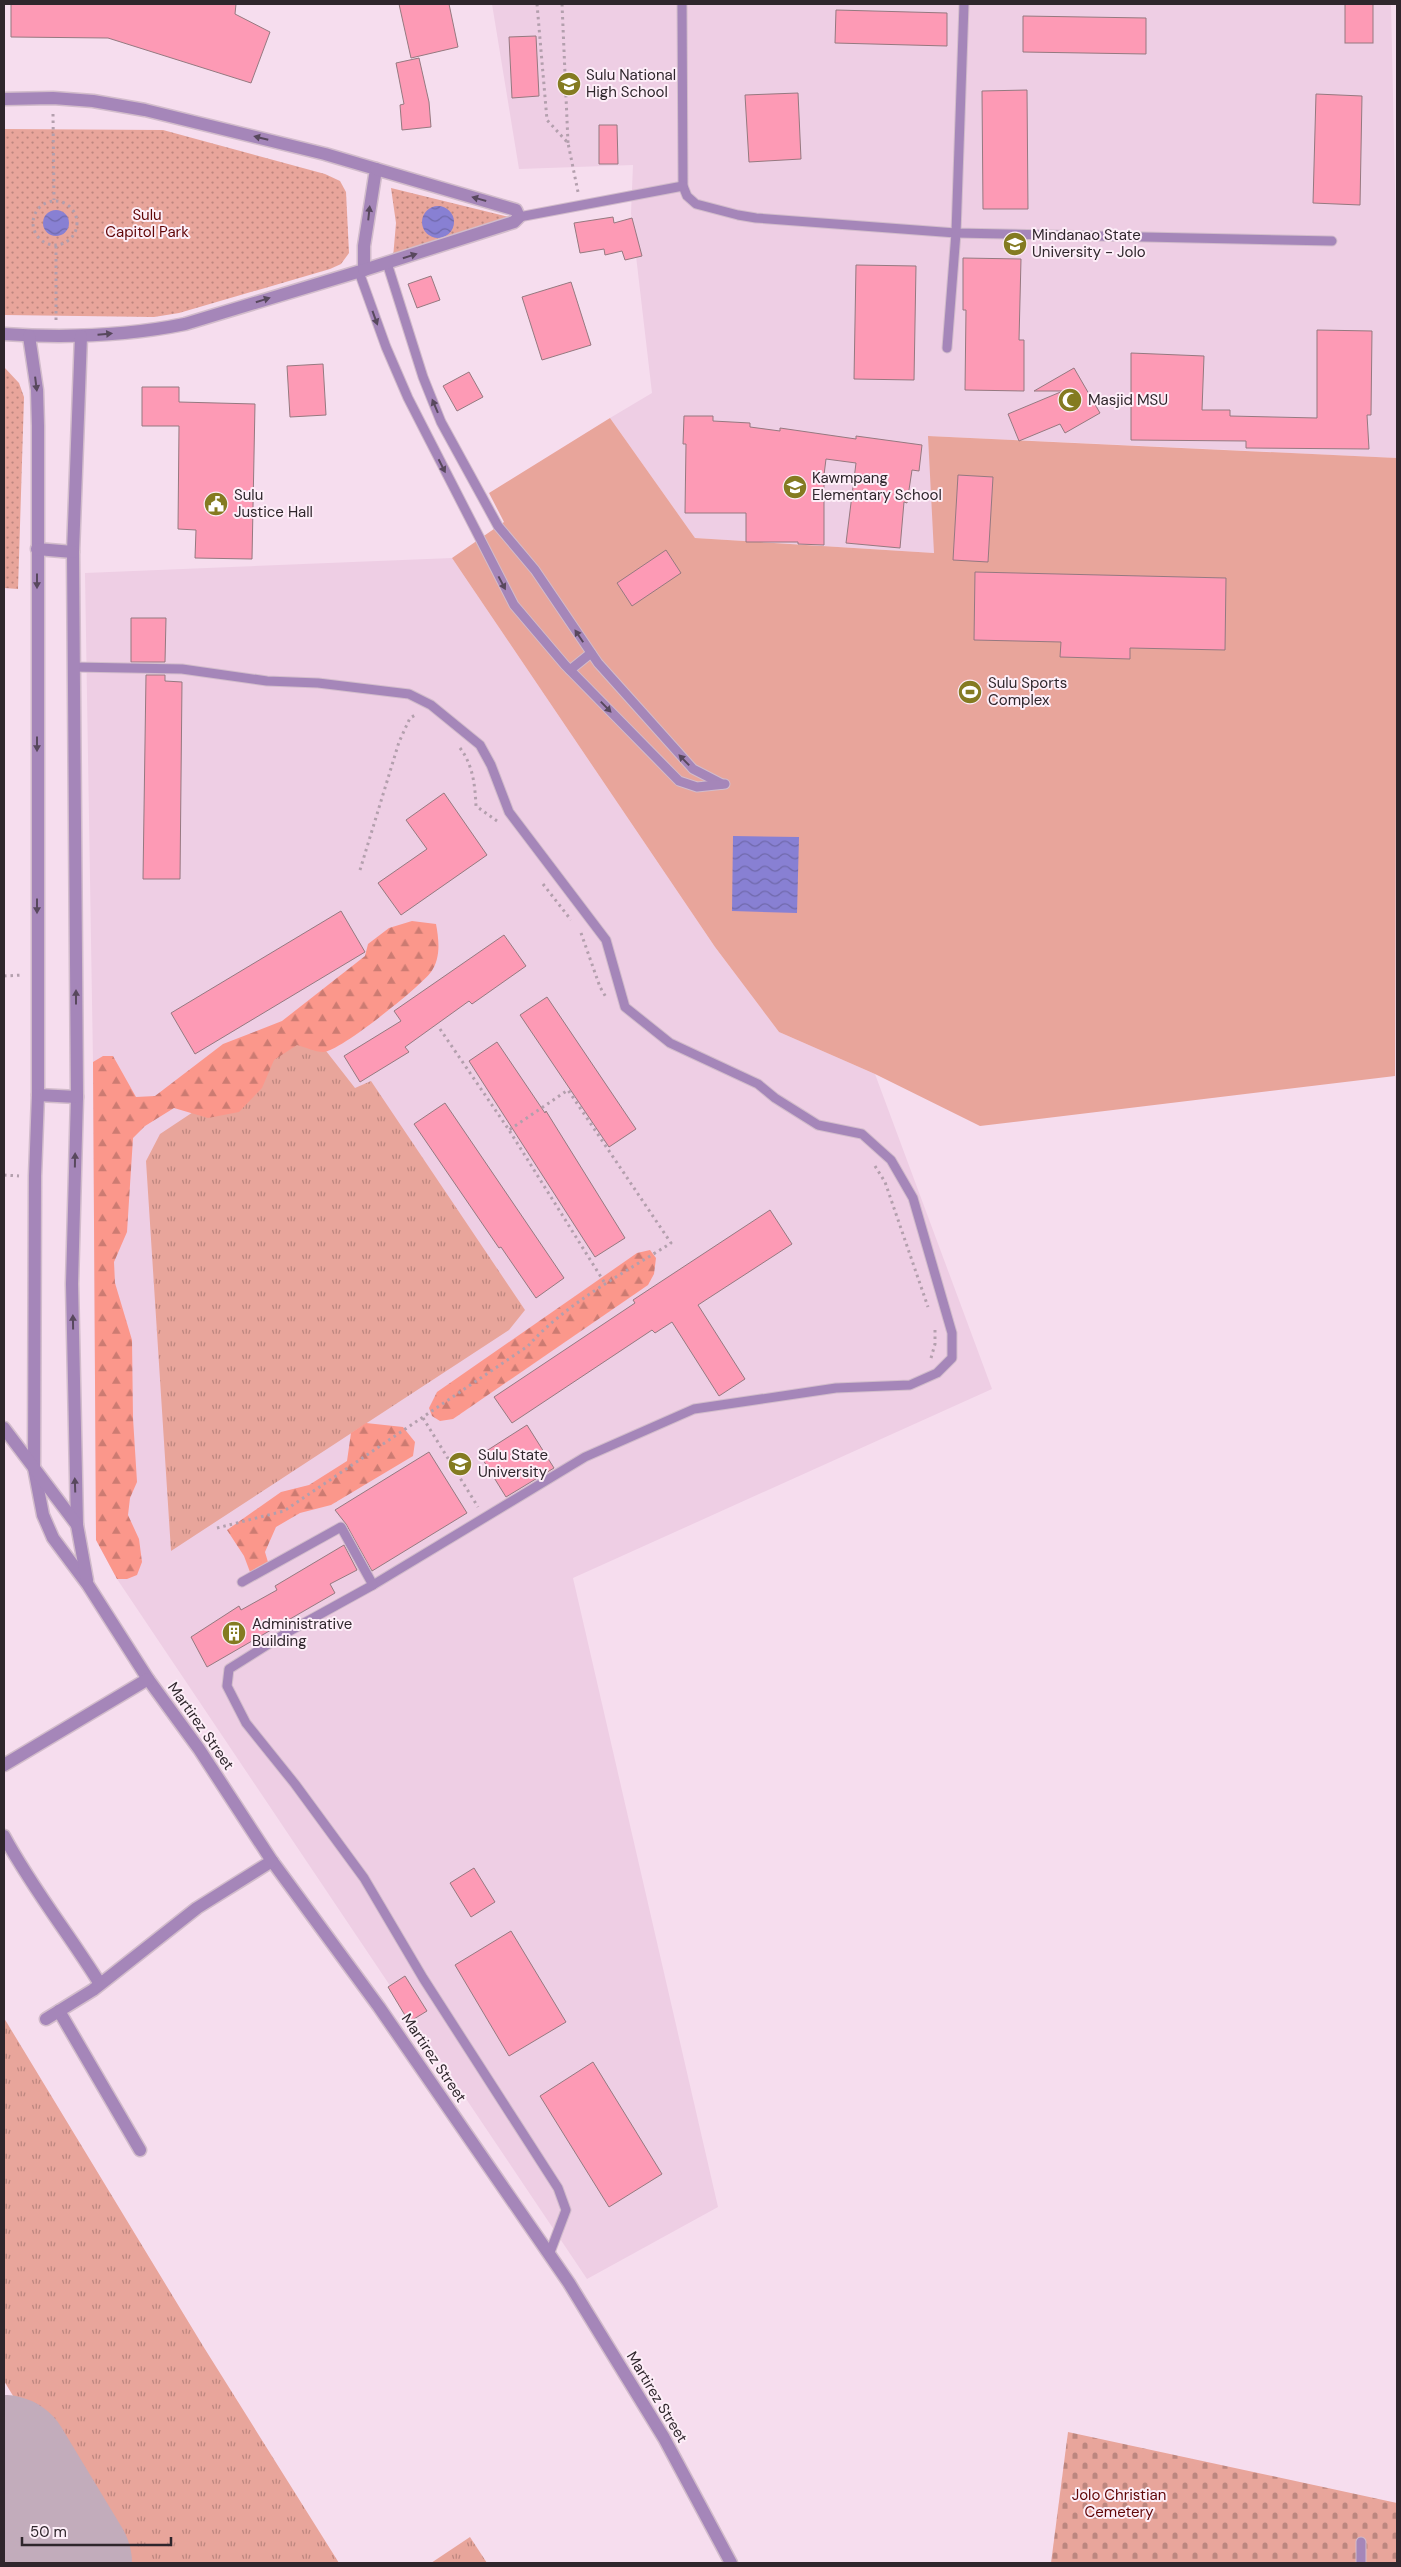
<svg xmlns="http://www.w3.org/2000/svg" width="1401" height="2567" viewBox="0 0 1401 2567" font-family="'DM Sans',sans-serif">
<defs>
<pattern id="grass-tufts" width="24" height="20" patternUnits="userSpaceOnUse" patternTransform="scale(1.25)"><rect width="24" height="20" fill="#e8a59b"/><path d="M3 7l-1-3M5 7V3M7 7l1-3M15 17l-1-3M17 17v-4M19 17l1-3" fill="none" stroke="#bc867f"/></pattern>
<pattern id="forest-firs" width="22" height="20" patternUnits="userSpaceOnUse" patternTransform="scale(1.25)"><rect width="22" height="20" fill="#fb978b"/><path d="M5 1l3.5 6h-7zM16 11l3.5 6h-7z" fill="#cc7b72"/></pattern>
<pattern id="cemetery-stones" width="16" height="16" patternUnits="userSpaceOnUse" patternTransform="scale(1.25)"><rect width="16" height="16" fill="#e8a59b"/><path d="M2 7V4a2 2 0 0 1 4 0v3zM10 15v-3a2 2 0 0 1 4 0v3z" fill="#bc867f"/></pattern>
<pattern id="park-dots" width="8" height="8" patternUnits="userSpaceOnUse" patternTransform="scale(1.25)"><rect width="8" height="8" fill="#e8a59b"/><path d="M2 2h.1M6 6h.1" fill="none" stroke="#bc867f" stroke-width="1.8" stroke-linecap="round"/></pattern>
<pattern id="water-waves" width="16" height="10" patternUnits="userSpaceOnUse" patternTransform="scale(1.25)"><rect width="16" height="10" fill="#8880d3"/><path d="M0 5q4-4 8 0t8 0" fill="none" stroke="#7069ab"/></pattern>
</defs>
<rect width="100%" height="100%" fill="#f6ddee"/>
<g fill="#eecee4">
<polygon points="492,4 1391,4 1397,276 1397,458 929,436 935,553 695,538 610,418 652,393 631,213 633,165 519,169"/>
<polygon points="452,558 715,947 779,1032 875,1074 992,1389 573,1578 718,2207 587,2279 117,1579 96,1540 93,1062 85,573"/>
</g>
<g fill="url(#grass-tufts)">
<polygon points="312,1033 355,1088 371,1081 525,1310 509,1330 171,1551 146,1161 160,1134"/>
<polygon points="4,2018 203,2346 339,2563 115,2563 4,2381"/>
<polygon points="470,2537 487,2563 431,2563"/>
</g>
<g fill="url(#forest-firs)">
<path d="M412 921 436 924C439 940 441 958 431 972 420 987 338 1053 323 1052 315 1052 305 1047 297 1045L274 1060 262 1088 239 1112 208 1118 174 1108 145 1126 133 1138 127 1232 114 1262 115 1283 132 1340 133 1418 137 1482 130 1498 128 1515 139 1539 142 1562 137 1575 127 1579H117L96 1540 93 1062 103 1056H113L136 1097 155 1096 223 1044 282 1021 365 956 368 944 389 928Z"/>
<polygon points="650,1250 656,1258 654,1274 648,1285 453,1419 440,1421 432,1416 429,1408 437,1392 637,1253"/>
<polygon points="366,1423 403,1427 415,1442 413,1456 331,1505 300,1513 276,1527 265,1552 270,1569 253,1580 244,1556 227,1530 281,1492 309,1485 347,1461 351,1433"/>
</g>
<polygon fill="url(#cemetery-stones)" points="1068,2432 1397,2503 1397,2563 1051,2563"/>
<g fill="url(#park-dots)">
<polygon points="4,129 163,130 325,174 340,181 346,192 349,253 341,264 330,269 179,313 154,317 4,315"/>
<polygon points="391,188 513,218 393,258 396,223"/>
<polygon points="4,367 19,383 24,397 18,589 4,588"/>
</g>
<polygon fill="#e8a59b" points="610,418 695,538 934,553 928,436 1397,458 1395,1076 980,1126 875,1074 779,1032 715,947 452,558 504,522 489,493"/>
<g fill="url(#water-waves)">
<circle cx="438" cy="222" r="16"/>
<circle cx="56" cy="223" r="13"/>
<polygon points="733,836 799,837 797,913 732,911"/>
</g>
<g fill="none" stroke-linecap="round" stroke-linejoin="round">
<polyline stroke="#c2acbb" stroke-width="134" points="4,2462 65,2563"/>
</g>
<g fill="#fd9ab5" stroke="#957980">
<polygon points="11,4 236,4 235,14 270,32 251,83 108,38 11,37"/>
<polygon points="399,4 449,4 458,47 411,58"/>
<rect x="1345" y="4" width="28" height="39"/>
<polygon points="836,10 947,13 947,46 835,43"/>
<polygon points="1023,16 1146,18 1146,54 1023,52"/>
<polygon points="536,36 539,96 512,98 509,37"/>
<polygon points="419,58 429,102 431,127 402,130 400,105 404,104 396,63"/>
<polygon points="1027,90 1028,209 983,209 982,91"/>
<polygon points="798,93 801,159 749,162 745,95"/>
<polygon points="1316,94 1362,96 1360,205 1313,203"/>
<polygon points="599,125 617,125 618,164 599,164"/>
<polygon points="613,217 614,223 632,218 642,256 625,260 622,251 605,255 604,249 580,253 574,223"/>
<polygon points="963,258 1021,259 1019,340 1024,340 1024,391 965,390 966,310 963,310"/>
<polygon points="856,265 916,266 914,380 854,379"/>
<polygon points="431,276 440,300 417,308 408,284"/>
<polygon points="571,282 591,345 542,360 522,297"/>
<polygon points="1317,330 1372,331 1371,415 1367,415 1369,449 1246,448 1246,441 1131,440 1131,353 1204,356 1202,410 1230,410 1230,416 1317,418"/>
<polygon points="323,364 326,415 290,417 287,366"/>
<polygon points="1074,368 1100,413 1065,433 1060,424 1019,441 1008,414 1063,391 1034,391"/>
<polygon points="469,372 483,397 457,411 443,386"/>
<polygon points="142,387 179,387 179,402 255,404 252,559 195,558 196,530 178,529 179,426 142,426"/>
<polygon points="684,416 713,416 713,421 750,423 750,427 780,431 780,428 856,439 856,436 922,445 919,471 912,470 907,503 904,502 900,548 846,543 856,463 826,459 824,475 824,545 798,544 798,542 746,542 746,513 685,513 686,444 683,444"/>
<polygon points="958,475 993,477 988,562 953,560"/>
<polygon points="666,550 681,573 632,606 617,583"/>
<polygon points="975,572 1226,578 1225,650 1130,648 1130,659 1060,657 1061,642 974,640"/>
<polygon points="131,618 166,618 165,662 131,662"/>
<polygon points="146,675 165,675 165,681 182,682 180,879 143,879"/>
<polygon points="444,793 487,855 401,915 378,883 427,849 406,820"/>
<polygon points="341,911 365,952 195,1054 171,1013"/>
<polygon points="504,935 526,966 472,1004 469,1001 405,1047 409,1052 360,1082 344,1056 401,1021 394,1011"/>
<polygon points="547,997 636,1129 609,1147 520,1015"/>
<polygon points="497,1042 545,1113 546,1111 625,1238 595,1257 469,1061"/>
<polygon points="445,1103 564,1278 536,1298 501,1247 499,1248 414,1124"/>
<polygon points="770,1210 792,1244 698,1305 745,1379 719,1396 672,1322 655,1333 652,1330 512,1423 494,1397 635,1303 633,1300"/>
<polygon points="527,1425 554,1468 506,1497 480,1455"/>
<polygon points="429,1452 467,1513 372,1571 346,1524 335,1510"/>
<polygon points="344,1545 357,1570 330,1584 335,1593 207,1667 191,1637 239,1606 241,1610 277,1590 275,1586"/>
<polygon points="474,1868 495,1902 471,1917 450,1883"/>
<polygon points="511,1931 566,2022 509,2056 455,1965"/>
<polygon points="405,1976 427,2011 409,2022 388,1987"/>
<polygon points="593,2062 662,2174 609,2207 540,2096"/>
</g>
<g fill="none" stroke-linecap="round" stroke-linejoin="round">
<g stroke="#d2bccb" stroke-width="11">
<g id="service">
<polyline points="682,4 683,186 687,196 696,204 738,215 756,218 956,233 1332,241"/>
<polyline points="519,217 683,186"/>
<polyline points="387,263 423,377 441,422 498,526 535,570 598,663 693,769 722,784"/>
<polyline points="359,272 386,347 408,398 514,605 565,665 679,781 697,787 725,784"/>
<polyline points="947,348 956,233 964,4"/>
<polyline points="74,667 182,669 267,681 318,683 409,694 431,705 480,745 491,765 509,812 606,940 625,1007 670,1043 758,1084 775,1098 818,1125 862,1134 891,1160 913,1198 952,1333 952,1358 937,1373 910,1385 836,1388 694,1409 585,1457 373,1585"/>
<polyline points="570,670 591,653"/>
<polyline points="242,1582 341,1527 373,1585 286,1633 229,1669 227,1686 246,1723 295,1784 364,1878 423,1978 558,2188 566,2210 549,2255"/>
<polyline points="1361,2542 1361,2563"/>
</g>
</g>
<g stroke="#d2bccb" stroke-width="15">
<g id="minor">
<path d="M4 99 53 98 93 101 145 110 325 154 376 169 364 246V270L185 324C126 336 64 338 4 334"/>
<polyline points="364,270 514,222 519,217 516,210 376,169"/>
<polyline points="29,336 37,390 38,426 38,1095 35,1176 34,1468 43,1515 53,1538 88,1585 148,1679 199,1749 272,1861 379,2007 569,2283 664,2438 731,2563"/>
<polyline points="81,336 73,552 77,1097 72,1284 77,1525 87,1580"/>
<polyline points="37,549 73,552"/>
<polyline points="38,1095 77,1097"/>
<polyline points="4,1428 77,1525"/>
<polyline points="4,1765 148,1679"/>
<path d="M4 1836C32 1888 69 1934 100 1984"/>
<polyline points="59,2011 140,2150"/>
<polyline points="46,2019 93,1990 197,1908 272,1861"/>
</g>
</g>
<g stroke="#b39fad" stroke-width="3" stroke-dasharray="2.5 4" stroke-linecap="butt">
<polyline points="537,4 547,120 568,143 578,192"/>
<polyline points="562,4 568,143"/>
<polyline points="53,114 54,200"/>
<circle cx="55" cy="223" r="22"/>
<polyline points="56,320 56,246"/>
<path d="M460 748C473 765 475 785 476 806L497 821"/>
<polyline points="360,870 399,742 410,718 417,714"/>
<polyline points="543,884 571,920"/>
<polyline points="581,933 600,987 607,999"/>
<polyline points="4,976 23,975"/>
<polyline points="440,1029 509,1130 606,1285"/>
<polyline points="875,1166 885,1182 928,1307"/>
<polyline points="4,1175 19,1176"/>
<polyline points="931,1358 935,1344 935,1330"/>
<polyline points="423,1418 478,1507"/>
<path d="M217 1528 284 1511 528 1346C565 1304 624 1273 671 1243L568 1090 509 1130"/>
</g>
<use href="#service" stroke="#a586b9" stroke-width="9"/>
<use href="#minor" stroke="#a586b9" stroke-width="12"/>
</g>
<defs><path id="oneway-solid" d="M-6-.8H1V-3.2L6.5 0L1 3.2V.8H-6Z" transform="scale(1.25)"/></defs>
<g fill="#58485d">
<use href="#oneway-solid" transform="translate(261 138) rotate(-166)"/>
<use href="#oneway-solid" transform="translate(479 199) rotate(-164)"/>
<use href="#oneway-solid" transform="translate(369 213) rotate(-84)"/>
<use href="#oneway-solid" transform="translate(410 256) rotate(-18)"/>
<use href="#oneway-solid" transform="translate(263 300) rotate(-17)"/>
<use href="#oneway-solid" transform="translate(375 318) rotate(70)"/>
<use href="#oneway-solid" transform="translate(105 334) rotate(-5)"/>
<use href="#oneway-solid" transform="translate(36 384) rotate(83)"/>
<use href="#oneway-solid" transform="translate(435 406) rotate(-113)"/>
<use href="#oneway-solid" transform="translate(442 466) rotate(63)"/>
<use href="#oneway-solid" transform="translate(37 581) rotate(90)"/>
<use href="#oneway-solid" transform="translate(502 583) rotate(62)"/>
<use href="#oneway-solid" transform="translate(579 636) rotate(-124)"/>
<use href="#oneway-solid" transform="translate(606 707) rotate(46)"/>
<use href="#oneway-solid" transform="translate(37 744) rotate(90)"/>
<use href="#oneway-solid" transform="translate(684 760) rotate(-134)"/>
<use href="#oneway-solid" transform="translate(37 906) rotate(90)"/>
<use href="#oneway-solid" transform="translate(76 997) rotate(-90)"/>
<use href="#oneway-solid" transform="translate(75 1160) rotate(-89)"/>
<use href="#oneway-solid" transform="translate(73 1322) rotate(-91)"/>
<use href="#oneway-solid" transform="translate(75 1485) rotate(-92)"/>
</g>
<defs>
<g id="school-disc" transform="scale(1.25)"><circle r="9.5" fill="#847b21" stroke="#fdeef8"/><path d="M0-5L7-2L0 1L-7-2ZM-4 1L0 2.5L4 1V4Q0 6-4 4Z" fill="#fff"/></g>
<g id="university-disc" transform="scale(1.25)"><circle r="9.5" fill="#847b21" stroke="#fdeef8"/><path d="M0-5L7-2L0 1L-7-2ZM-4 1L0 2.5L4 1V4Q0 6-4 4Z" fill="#fff"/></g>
<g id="mosque-disc" transform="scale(1.25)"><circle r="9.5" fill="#847b21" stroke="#fdeef8"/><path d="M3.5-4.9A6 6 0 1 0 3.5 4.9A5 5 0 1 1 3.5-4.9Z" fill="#fff"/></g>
<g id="civic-disc" transform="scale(1.25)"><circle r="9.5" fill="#847b21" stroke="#fdeef8"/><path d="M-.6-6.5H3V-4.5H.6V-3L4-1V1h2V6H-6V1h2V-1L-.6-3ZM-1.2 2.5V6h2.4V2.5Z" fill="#fff"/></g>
<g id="stadium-disc" transform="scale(1.25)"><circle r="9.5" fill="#847b21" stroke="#fdeef8"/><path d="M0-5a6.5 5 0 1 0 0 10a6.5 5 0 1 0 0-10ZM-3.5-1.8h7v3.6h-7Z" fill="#fff"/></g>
<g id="building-disc" transform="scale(1.25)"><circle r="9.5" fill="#847b21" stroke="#fdeef8"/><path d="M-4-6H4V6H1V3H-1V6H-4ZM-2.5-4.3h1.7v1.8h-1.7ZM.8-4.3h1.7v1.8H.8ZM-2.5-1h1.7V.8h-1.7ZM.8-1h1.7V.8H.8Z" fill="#fff"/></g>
</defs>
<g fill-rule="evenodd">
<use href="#school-disc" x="569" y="84"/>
<use href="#university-disc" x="1015" y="244"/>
<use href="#mosque-disc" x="1070" y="400"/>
<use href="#school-disc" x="795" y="487"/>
<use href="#civic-disc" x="216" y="504"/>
<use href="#stadium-disc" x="970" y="692"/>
<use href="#university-disc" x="460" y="1464"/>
<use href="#building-disc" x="234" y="1633"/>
</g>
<g text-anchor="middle" stroke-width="4" stroke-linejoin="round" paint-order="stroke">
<g font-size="15" fill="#2f262c" stroke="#fdeef8" text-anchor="start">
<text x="586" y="80">Sulu National<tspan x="586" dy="17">High School</tspan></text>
<text x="1032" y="240">Mindanao State<tspan x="1032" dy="17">University - Jolo</tspan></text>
<text x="1088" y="405">Masjid MSU</text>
<text x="812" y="483">Kawmpang<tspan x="812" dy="17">Elementary School</tspan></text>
<text x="234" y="500">Sulu<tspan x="234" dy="17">Justice Hall</tspan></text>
<text x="988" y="688">Sulu Sports<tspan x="988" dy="17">Complex</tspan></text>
<text x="478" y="1460">Sulu State<tspan x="478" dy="17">University</tspan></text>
<text x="252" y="1629">Administrative<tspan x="252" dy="17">Building</tspan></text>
</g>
<g font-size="15" fill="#600506" stroke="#fdeef8">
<text x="147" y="220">Sulu<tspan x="147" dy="17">Capitol Park</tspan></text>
<text x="1119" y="2500">Jolo Christian<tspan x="1119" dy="17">Cemetery</tspan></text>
</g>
<g font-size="15" fill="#2f262c" stroke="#fdeef8">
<text transform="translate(201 1726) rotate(55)" y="5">Martirez Street</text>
<text transform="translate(434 2058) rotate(56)" y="5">Martirez Street</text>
<text transform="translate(657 2397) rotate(59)" y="5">Martirez Street</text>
</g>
</g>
<rect width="1401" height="2567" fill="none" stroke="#2f262c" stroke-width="10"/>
<path d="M22 2537v8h149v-8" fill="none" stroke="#2f262c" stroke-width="2.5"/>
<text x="30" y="2537" font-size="15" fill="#2f262c" stroke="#fdeef8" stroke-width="4" paint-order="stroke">50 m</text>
</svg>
